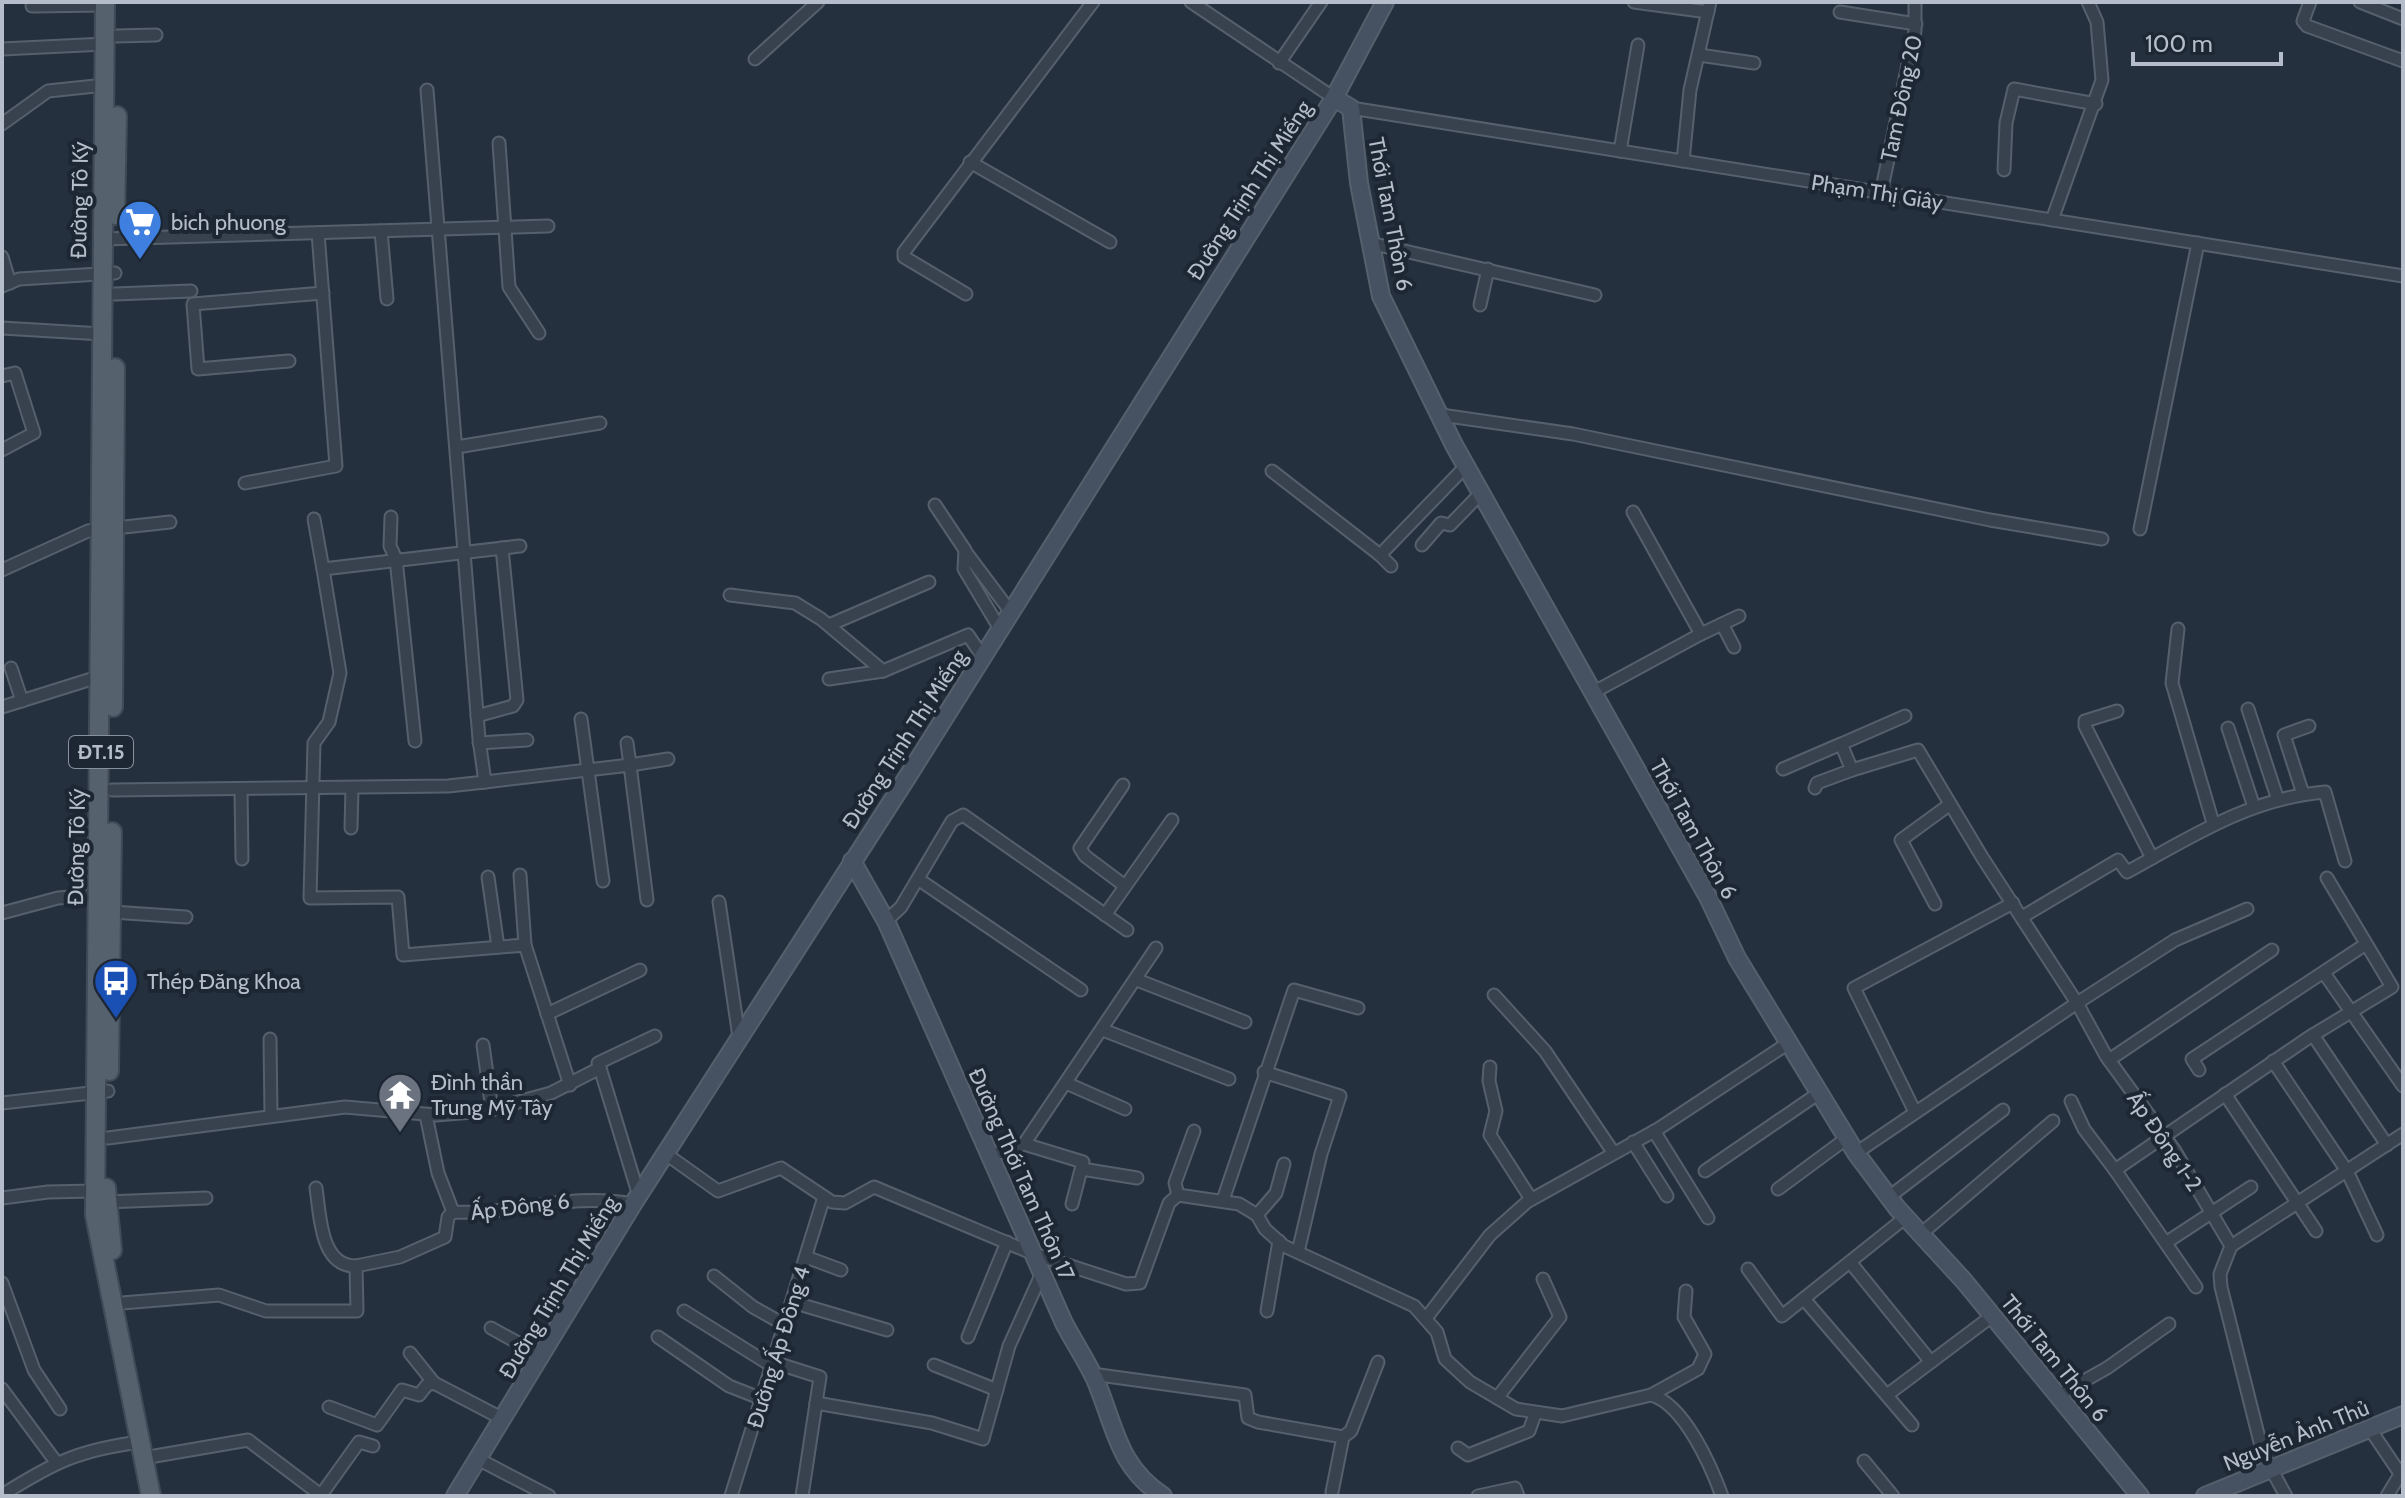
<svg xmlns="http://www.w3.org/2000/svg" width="2405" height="1498" viewBox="0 0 2405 1498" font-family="Cabin,sans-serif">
<rect width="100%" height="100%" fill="#24303e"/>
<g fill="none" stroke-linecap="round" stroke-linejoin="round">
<g stroke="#56606c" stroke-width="15">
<g id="street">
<polyline points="1191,2 1334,98"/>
<polyline points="1634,2 1708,12"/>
<polyline points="2310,2 2303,21 2307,26 2403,61"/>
<polyline points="2360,2 2403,19"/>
<polyline points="32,6 105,5"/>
<polyline points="1840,12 1916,24"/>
<polyline points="117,36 156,35"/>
<polyline points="2,49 105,44"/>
<polyline points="1699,55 1754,63"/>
<polyline points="755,59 818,2"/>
<polyline points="1279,63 1321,2"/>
<polyline points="427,90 479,739 485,782 630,765 647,900"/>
<polyline points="1351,108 2403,276"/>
<polyline points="2,124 48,91 105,85"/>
<polyline points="499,143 509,287 539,333"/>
<polyline points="1620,151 1638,45"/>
<polyline points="1683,161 1690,90 1710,2"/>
<polyline points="970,162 1110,242"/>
<polyline points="2004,170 2006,123 2014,89 2096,104"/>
<polyline points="1881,193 1915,31 1915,2"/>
<polyline points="2052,220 2102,80 2097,22 2088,2"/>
<polyline points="381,231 387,299"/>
<polyline points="103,239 548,226"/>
<polyline points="1370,243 1595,295"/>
<polyline points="2,257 10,283"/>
<polyline points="2,286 19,279 115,273"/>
<polyline points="115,294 191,291"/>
<polyline points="966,294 904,257 904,252 1093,2"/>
<polyline points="1480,305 1488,269"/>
<polyline points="2,328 102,334"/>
<polyline points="289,361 198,369 193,304 323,293"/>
<polyline points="2,376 15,373 34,433 2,450"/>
<polyline points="1441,415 1573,434 1990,520 2102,539"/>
<polyline points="457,447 600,423"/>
<polyline points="1272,471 1380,555"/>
<polyline points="245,483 336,466 318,233"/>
<polyline points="935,505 965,550 964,569 1000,629"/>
<polyline points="391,517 390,546 396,559 415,741"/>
<polyline points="314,519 323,569"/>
<polyline points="2140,529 2198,243"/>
<polyline points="1422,545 1441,523 1450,525 1482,492"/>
<polyline points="520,546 323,569 340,673 329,722 314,743 310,898 398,897 403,955 525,945 570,1085"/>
<polyline points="965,551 1010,611"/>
<polyline points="1391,566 1380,555 1467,465"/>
<polyline points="2,570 88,531 170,522"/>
<polyline points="730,595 795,603 821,619 883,671 968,635 983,657"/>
<polyline points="1722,624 1739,616"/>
<polyline points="829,625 929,582"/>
<polyline points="2178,629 2172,683 2213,823"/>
<polyline points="1701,634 1722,624 1734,647"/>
<polyline points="11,668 22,701"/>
<polyline points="829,679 883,671"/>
<polyline points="1594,692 1701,634 1633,512"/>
<polyline points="2,707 101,676"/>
<polyline points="2248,709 2278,800"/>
<polyline points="2117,711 2085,721 2085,726 2152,858"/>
<polyline points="477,716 513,706 517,700 502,548"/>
<polyline points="581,719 603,881"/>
<polyline points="2228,728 2254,807"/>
<polyline points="479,743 527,740"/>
<polyline points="627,743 630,765 668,759"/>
<polyline points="1783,769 1841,744"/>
<polyline points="1123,785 1080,848 1085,856 1125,886"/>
<polyline points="1815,788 1817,783 1852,770"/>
<polyline points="241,789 242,859"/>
<polyline points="112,790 448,786 485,782"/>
<polyline points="2303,794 2284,735 2309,726"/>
<polyline points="351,828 352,788"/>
<polyline points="520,875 525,945"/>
<polyline points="488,877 498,947"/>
<polyline points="918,879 1081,990"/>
<polyline points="719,902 739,1037"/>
<polyline points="1935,904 1901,840 1949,805"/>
<polyline points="2247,909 2175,940 2077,1003 2106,1056 2175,1151 2231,1246 2220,1274 2221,1287 2263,1454 2286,1496"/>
<polyline points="112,912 186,917"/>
<polyline points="2,913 58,898 99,895"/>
<polyline points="1105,915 1172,820"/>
<path d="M2022 917 2118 860 2127 872C2191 837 2250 798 2325 792L2345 861"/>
<polyline points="886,921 901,907 952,821 963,815 1127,930"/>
<polyline points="2324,973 2403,1086"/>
<polyline points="1137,980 1245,1022"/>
<polyline points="1494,995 1545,1051 1613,1152"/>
<polyline points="547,1014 640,970"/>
<polyline points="1103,1030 1229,1079"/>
<polyline points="2313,1035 2387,1145"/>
<polyline points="270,1039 271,1115"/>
<polyline points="483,1045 492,1110"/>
<polyline points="2109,1060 2272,950"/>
<polyline points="2273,1061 2347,1171 2377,1235"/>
<polyline points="1490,1067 1489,1081 1496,1111 1490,1135 1531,1199"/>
<polyline points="600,1068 598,1063 655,1036"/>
<polyline points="2199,1070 2192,1059 2366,944"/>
<polyline points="1264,1072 1340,1096 1321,1154 1298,1252"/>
<polyline points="1066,1083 1125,1109"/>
<polyline points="2225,1094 2316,1231"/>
<polyline points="2071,1101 2084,1129 2115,1170 2308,1038 2392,987 2327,878"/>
<polyline points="2,1103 108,1091"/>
<polyline points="1915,1112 1854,988 2013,903"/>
<polyline points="426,1115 438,1173 453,1212"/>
<polyline points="1654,1131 1708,1218"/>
<polyline points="108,1138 345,1107 436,1115 485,1111 551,1093 600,1068 639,1196"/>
<polyline points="1633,1142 1667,1196"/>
<polyline points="1024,1144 1083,1162 1072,1204"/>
<polyline points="1856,1153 2077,1003 1982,857 1918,750 1852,770 1841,744 1905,716"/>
<path d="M666 1154 718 1191 781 1168 832 1202 845 1203 874 1187 1034 1254 1126 1284 1140 1283 1169 1203 1178 1195 1239 1204 1257 1215 1265 1229 1284 1246 1414 1306 1437 1332 1445 1359 1470 1382 1516 1409 1562 1416 1651 1395C1684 1404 1711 1466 1722 1496"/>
<polyline points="990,1156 1024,1144 1156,948"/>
<polyline points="1082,1169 1137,1178"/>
<polyline points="2115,1170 2196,1287"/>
<polyline points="1705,1171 1819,1093"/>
<path d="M316 1188C320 1214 320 1267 356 1266"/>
<polyline points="1778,1189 1847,1138"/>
<polyline points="1178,1195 1175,1183 1194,1131"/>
<polyline points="1889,1197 2003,1110"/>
<polyline points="2,1198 48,1192 94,1191"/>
<polyline points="1223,1200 1294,990 1358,1008"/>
<polyline points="106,1202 206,1198"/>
<path d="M453 1212C516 1215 569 1192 633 1204"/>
<polyline points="1257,1215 1276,1193 1284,1164"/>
<polyline points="1921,1234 2053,1121"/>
<polyline points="2167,1242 2251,1187"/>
<polyline points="2231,1246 2403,1134"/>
<polyline points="806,1257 841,1270"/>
<polyline points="1850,1262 1931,1362"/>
<polyline points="1748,1269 1782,1316 1906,1217"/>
<polyline points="714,1276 753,1307 785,1325"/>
<polyline points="2,1283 34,1370 60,1409"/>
<polyline points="1804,1299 1912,1425"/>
<polyline points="792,1302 887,1330"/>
<polyline points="122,1303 219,1295 266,1311 357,1311 356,1266 400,1257 445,1237 448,1217 453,1212"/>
<polyline points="684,1311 772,1366"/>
<polyline points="1267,1311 1279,1241"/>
<polyline points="1427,1317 1490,1235 1527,1202 1658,1129 1790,1042"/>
<polyline points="491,1328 542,1356"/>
<polyline points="658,1337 729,1386 762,1399"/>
<polyline points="968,1337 1007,1242"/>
<polyline points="410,1353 434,1383"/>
<polyline points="773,1362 820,1377 802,1496"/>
<polyline points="934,1365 997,1390"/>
<polyline points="1092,1374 1245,1395 1248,1418 1258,1422 1343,1437 1332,1492"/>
<polyline points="2,1389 56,1462"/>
<polyline points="1651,1395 1698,1369 1705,1354 1684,1317 1686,1291"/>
<polyline points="1887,1395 1992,1316"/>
<polyline points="2057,1396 2107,1368 2169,1324"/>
<polyline points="1497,1398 1560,1317 1543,1279"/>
<polyline points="816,1403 932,1423 983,1439 1009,1346 1042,1273"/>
<polyline points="329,1407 377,1425 402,1390 419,1395 427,1385 434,1383 503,1419"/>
<polyline points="2370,1429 2403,1478"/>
<polyline points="1343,1437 1351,1431 1378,1362"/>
<polyline points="1458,1448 1468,1455 1529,1431 1535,1414"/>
<polyline points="155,1456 248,1440 322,1496"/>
<polyline points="478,1459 549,1496"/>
<polyline points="1864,1461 1893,1496"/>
<path d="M2 1495C53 1463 78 1450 140 1442"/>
<polyline points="321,1495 359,1442 373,1446"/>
<polyline points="731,1496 824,1197"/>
<polyline points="1478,1496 1515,1488 1518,1496"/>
<polyline points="2387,1496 2399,1476"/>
</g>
</g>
<g stroke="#56606c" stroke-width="20">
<g id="secondary">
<polyline points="1334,98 1351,108 1359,183 1381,296 1454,445 1708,897 1737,958 1856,1153 1897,1208 1964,1281 2140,1496"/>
<path d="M852 861 886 921 1064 1323C1074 1342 1086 1360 1095 1379 1115 1425 1117 1466 1163 1496"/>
<polyline points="455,1496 633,1204 908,776 1334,98 1385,2"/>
<polyline points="2205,1496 2403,1415"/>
</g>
</g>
<g stroke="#414b57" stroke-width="22">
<g id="primary">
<polyline points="105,2 95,1215 151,1496"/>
<polyline points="115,215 117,116"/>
<polyline points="113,707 115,368"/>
<polyline points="109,1071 112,832"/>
<polyline points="106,1188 112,1250"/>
</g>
</g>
<use href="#street" stroke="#38424e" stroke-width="11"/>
<use href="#secondary" stroke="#465161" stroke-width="16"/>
<use href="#primary" stroke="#56616e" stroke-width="18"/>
</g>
<defs>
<g id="supermarket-pin" transform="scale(2.3)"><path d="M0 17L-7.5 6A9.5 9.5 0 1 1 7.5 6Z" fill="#3f7fe0" stroke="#1d2733"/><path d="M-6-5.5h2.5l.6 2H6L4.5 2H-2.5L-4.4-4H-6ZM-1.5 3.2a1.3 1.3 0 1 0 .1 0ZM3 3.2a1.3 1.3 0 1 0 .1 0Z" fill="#fff"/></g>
<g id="bus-pin" transform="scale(2.3)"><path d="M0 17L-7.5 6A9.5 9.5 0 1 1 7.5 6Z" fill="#1a4fb4" stroke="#1d2733"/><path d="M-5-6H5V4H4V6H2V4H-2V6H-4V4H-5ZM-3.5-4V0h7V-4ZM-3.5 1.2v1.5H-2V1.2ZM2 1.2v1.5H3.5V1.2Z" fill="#fff"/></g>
<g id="temple-pin" transform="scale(2.3)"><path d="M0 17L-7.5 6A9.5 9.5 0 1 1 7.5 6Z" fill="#6b7280" stroke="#1d2733"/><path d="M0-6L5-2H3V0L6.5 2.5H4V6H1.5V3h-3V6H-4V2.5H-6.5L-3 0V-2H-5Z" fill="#fff"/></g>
</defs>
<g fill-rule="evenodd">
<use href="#supermarket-pin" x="140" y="222"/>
<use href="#bus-pin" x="116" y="981"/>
<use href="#temple-pin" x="400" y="1095"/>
</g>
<g text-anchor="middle" stroke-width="8" stroke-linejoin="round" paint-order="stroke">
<rect fill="#1d2733" stroke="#87909c" stroke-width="2" x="69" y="736" width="64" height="32" rx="6"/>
<g font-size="20" font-weight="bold" fill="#b4bdc9">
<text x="101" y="759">ĐT.15</text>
</g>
<g font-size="22" fill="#b4bdc9" stroke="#1d2733">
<text transform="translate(1901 98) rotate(-78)" y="8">Tam Đông 20</text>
<text transform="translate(1249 190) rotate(-57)" y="8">Đường Trịnh Thị Miếng</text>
<text transform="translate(1877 192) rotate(9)" y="8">Phạm Thị Giây</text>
<text transform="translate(79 200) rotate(-89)" y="8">Đường Tô Ký</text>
<text transform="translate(1391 214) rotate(79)" y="8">Thới Tam Thôn 6</text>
<text transform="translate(904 739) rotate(-57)" y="8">Đường Trịnh Thị Miếng</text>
<text transform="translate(1694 829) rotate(61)" y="8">Thới Tam Thôn 6</text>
<text transform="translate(76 847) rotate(-89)" y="8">Đường Tô Ký</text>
<text transform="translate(2165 1141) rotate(56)" y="8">Ấp Đông 1-2</text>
<text transform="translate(1022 1174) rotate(66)" y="8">Đường Thới Tam Thôn 17</text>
<text transform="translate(520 1206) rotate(-7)" y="8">Ấp Đông 6</text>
<text transform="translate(558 1287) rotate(-59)" y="8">Đường Trịnh Thị Miếng</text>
<text transform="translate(778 1347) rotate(-73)" y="8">Đường Ấp Đông 4</text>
<text transform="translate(2055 1358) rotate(51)" y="8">Thới Tam Thôn 6</text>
<text transform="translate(2296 1435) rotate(-22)" y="8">Nguyễn Ảnh Thủ</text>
</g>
<g font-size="22" fill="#b4bdc9" stroke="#1d2733" text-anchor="start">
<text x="171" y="230">bich phuong</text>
<text x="147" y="989">Thép Đăng Khoa</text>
<text x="431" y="1090">Đình thần<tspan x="431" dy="25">Trung Mỹ Tây</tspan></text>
</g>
</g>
<rect width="2405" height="1498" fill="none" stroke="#b4bdc9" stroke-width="8"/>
<path d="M2133 52v12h148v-12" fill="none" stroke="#b4bdc9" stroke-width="4"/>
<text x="2145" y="52" font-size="24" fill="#b4bdc9" stroke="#1d2733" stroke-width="6" paint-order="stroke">100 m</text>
</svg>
